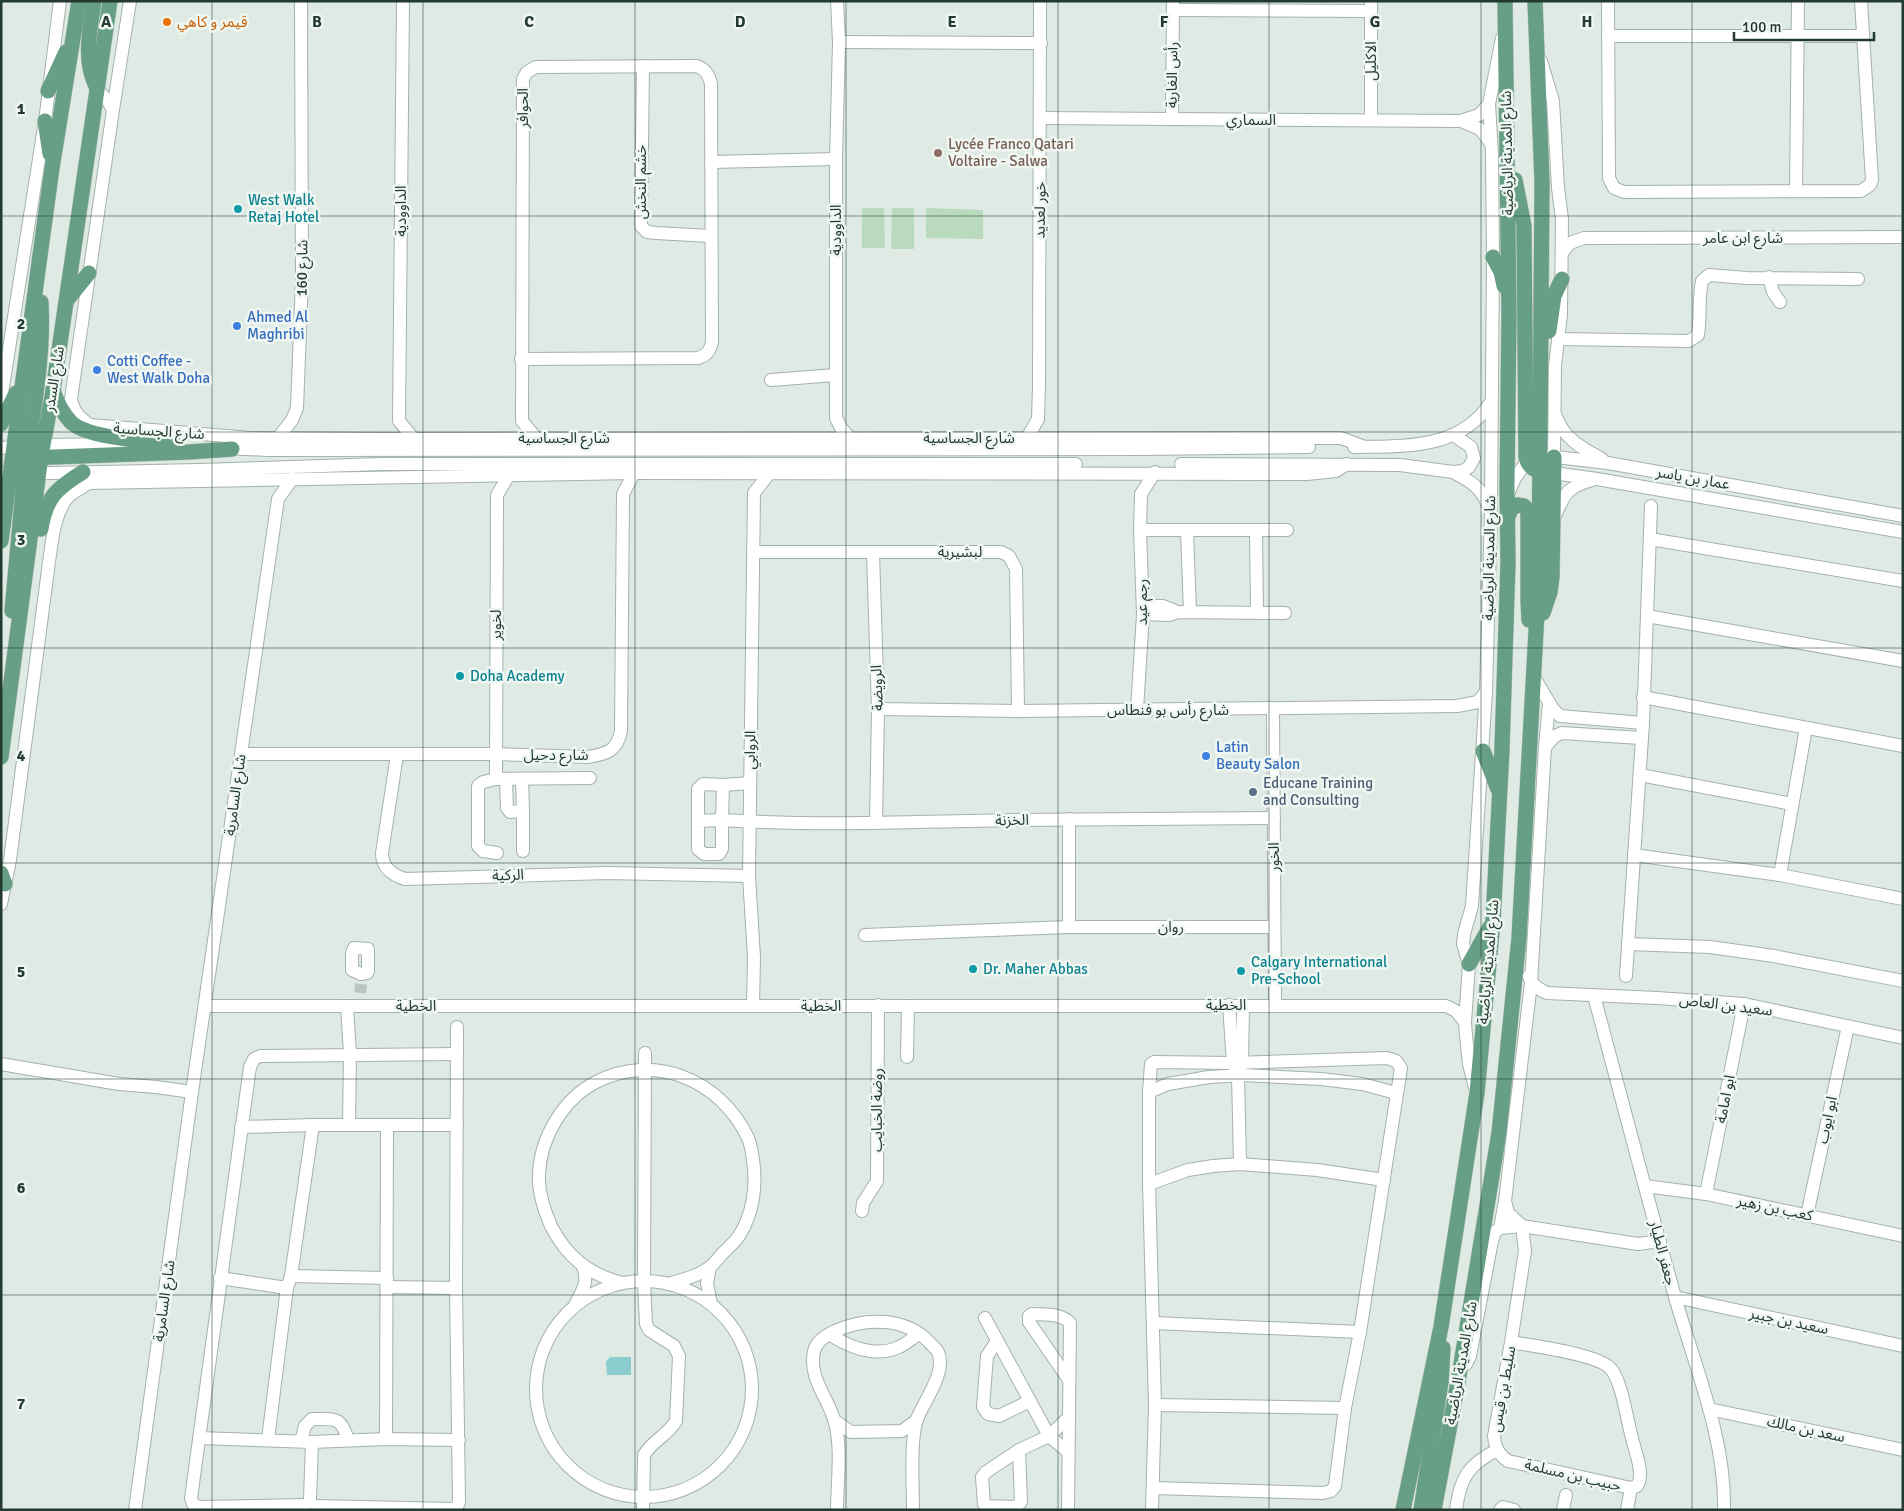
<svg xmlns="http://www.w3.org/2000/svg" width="1904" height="1511" viewBox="0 0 1904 1511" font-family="Signika,'Noto Sans Arabic',sans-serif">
<rect width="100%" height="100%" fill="#e0eae4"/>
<g fill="#badabd">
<polygon points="862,208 884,208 885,248 862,248"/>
<polygon points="892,208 914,208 914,249 891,249"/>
<polygon points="926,208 983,210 983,239 926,238"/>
</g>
<polygon fill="#8acdcc" points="610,1357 631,1357 631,1375 607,1375 606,1362"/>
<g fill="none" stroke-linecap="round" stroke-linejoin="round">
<polyline stroke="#bac7c0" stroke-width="12" stroke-dasharray="12 6" stroke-linecap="butt" points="360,993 361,984"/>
<g stroke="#a3b2aa" stroke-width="14">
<g id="minor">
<polyline points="403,1 399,421 414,439"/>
<polyline points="837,1 839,42 836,159 836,418 841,428 850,438"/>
<polyline points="1371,1 1371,120"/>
<polyline points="1608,1 1609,178 1614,188 1624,192 1861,191 1870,185 1872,180 1861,1"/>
<polyline points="1173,10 1371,11"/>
<polyline points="1608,36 1863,36"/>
<polyline points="839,42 1041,43"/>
<polyline points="1541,61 1553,101 1558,188 1562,219 1561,314 1555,366 1554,457"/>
<polyline points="643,66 641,226 647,232 656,233 710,236"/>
<path d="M98 90 108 101 113 110 71 399C74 413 79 417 90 425L251 438 385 439 1341 438 1362 446"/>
<polyline points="113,110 130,1"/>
<polyline points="1041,118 1461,121 1479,115 1489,104"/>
<polyline points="1172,119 1173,2"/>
<polyline points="1461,121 1480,129 1490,142"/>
<polyline points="711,162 836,159"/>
<polyline points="1796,191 1798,1"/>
<polyline points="1562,253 1570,243 1584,238 1903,237"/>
<polyline points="1769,277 1773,292 1780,302"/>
<path d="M1558 339 1689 341 1698 335C1701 317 1698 299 1702 281L1709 275 1747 278 1858 279"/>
<path d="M521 359 698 358C707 355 710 351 712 342L711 84C709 75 706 70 697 66L536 67 527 72 523 79 522 421 537 439"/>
<polyline points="771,380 835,375"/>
<polyline points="1,399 45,121 60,1"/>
<path d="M1556 416C1563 438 1583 449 1602 459"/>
<polyline points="278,438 292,420 297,408 302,279 301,1"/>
<polyline points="1027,438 1038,419 1039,386 1040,1"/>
<path d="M1354 447C1405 446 1460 450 1491 402"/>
<polyline points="1,448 43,445 126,444"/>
<polyline points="224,448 268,450 1139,449 1309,447"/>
<polyline points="1181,464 1400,465 1453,472 1463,471 1469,467 1474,458 1471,447 1455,436"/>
<path d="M1453 472C1471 482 1480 486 1488 505"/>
<polyline points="1553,473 1597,479 1903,532"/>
<polyline points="1,474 200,470 382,464 1076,464"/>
<polyline points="1509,492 1515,478 1525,464 1537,456 1547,456 1608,463 1903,516"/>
<path d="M1554 518C1564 495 1566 487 1592 480"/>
<polyline points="1140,530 1287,530"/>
<polyline points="1256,530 1257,613"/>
<polyline points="1187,531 1190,612"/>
<polyline points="1650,539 1903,581"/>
<polyline points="753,552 1001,552 1009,556 1016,569 1018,711"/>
<polyline points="873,553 878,709 876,823"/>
<polyline points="1143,606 1163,606 1178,612"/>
<polyline points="1143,614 1169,615 1178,612 1285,613"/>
<polyline points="1647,616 1903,661"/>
<polyline points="1534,677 1553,709 1560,716 1643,723"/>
<polyline points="1643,697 1903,746"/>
<polyline points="878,709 1018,711 1457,706 1478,702 1486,692"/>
<polyline points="1273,709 1275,1005"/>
<polyline points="1137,710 1143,614 1140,530 1141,494 1155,472"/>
<polyline points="1545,747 1555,736 1562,733 1641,738"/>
<path d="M241 754H495L588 757C607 754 617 751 621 731L623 494 634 473"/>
<path d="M397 755 382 853C382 867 392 875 405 879L607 873 749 876"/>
<polyline points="1640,775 1792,804"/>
<polyline points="496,779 590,778"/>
<polyline points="506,780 507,808 510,812 523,811 522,780"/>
<path d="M750 783 723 785 722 820C819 826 916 822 1013 820 1100 819 1187 818 1274 818"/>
<polyline points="523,811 523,851"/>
<polyline points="698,821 722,820 722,849 719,854 704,854 698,849 698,789 703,784 723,785"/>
<polyline points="497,853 483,851 478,846 478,786 483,782 496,779 497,495 509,475"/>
<polyline points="1634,855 1780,875 1903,899"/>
<polyline points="1780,875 1806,728"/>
<path d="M1 904 10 860 49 562C52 542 54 512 69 496 75 491 83 487 89 483L634 473 1307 474 1336 471 1347 464"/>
<polyline points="1069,927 1069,819"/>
<polyline points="865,935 1069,927 1274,927"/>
<polyline points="1628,944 1710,947 1774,956 1903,981"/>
<polygon points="354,948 368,949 368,971 367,973 361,974 352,970 352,953"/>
<path d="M1529 976C1532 986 1539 989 1547 993L1657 998 1744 1004 1903 1038"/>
<polyline points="1626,976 1643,723 1651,506"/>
<path d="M1594 996C1621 1096 1647 1197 1675 1297 1694 1364 1726 1439 1724 1510"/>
<polyline points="1229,1005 1233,1063 1238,1075 1240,1164"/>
<polyline points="205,1006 1446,1006 1456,1011 1465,1022"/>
<polyline points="347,1006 350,1054 349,1125"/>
<polyline points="753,1006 754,957 749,876 754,493 768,475"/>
<polyline points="907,1057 908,1006"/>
<polyline points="1,1064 119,1084 156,1087 192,1092"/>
<polyline points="1240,1068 1242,1062 1243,1005"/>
<polyline points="1475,1088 1469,1064 1466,1036 1465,1022 1469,964 1463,944 1464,934 1472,906 1486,692 1491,511 1493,257 1492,154 1489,104 1502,38"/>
<polyline points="1149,1092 1168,1084 1209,1077 1243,1075 1321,1079 1362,1084 1396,1093"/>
<polyline points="241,1127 313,1125 457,1125"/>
<polyline points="1149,1184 1188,1170 1213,1166 1240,1164 1317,1170 1384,1180"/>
<polyline points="1645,1186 1706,1194 1903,1236"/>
<polyline points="1706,1194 1744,1004"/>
<path d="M1505 1201 1508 1213 1522 1226 1525 1251 1511 1342 1494 1436C1495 1447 1498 1454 1508 1461L1631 1488 1637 1486C1645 1474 1635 1452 1632 1438 1627 1420 1622 1382 1611 1369 1599 1354 1532 1346 1511 1342"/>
<polyline points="862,1211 863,1203 877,1181 878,1005"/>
<polyline points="1807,1215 1848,1026"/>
<polyline points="1500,1228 1505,1201 1531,983 1545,747 1549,704"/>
<polyline points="710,1267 707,1283 711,1304"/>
<polyline points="291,1276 387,1278"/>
<polyline points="220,1278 287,1288"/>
<circle cx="644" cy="1389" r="108"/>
<path d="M622 1283C588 1274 567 1257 551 1226 544 1210 538 1192 539 1175 540 1138 563 1099 596 1082 654 1052 721 1080 748 1138 751 1145 752 1152 753 1160 757 1186 753 1214 739 1236 735 1242 728 1248 723 1253 719 1257 715 1263 710 1267 698 1276 682 1280 668 1284"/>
<polyline points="387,1287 456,1288"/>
<polyline points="1675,1297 1903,1346"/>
<path d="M575 1305C582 1292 590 1280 582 1265"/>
<polyline points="985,1318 1049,1436 1068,1452"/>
<polyline points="1154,1323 1360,1332"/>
<path d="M829 1334C849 1347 875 1358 899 1347 906 1344 912 1338 919 1334"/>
<polyline points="997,1341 987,1356 983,1407 988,1414 999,1416 1030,1401"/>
<polyline points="1466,1364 1470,1356 1492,1241 1495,1232 1500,1228 1522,1226 1638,1244 1660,1241"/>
<polyline points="1155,1405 1345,1408"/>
<polyline points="1709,1409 1903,1450"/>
<polyline points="835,1421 851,1432 902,1431 917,1420"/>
<polyline points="199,1438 312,1442 386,1439 459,1440"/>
<polyline points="268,1439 287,1288 291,1276 313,1125"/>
<polyline points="386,1439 387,1125"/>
<path d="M301 1441 305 1426 312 1419C335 1419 341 1416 348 1440"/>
<polyline points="1019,1450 1021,1502 1016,1507 988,1506 984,1504 982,1477 986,1472 1019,1450 1049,1436 1068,1418"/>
<polyline points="310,1499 312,1442"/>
<polyline points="305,1505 198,1507 193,1504 191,1498 250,1067 254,1059 260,1056 457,1054"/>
<polyline points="316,1506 453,1509 457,1507 459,1502 456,1288 457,1027"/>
<polyline points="135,1510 192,1092 278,499 292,479"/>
<path d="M643 1510 644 1455C652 1441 668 1435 676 1421L679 1356 674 1346 649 1330 646 1324 644 1282 645 1053"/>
<path d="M837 1510C837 1482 842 1450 835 1423 829 1398 808 1379 814 1351 817 1340 826 1336 835 1331 866 1317 906 1317 930 1343 932 1346 937 1349 938 1352 947 1372 924 1401 917 1419 910 1439 913 1487 913 1510"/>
<path d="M1068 1510 1070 1323C1061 1313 1045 1315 1032 1314L1029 1316V1322L1069 1380"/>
<polyline points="1152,1510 1155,1405 1149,1184 1149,1092 1151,1064 1154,1062 1233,1063 1387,1058 1396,1061 1401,1068 1360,1332 1345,1408 1335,1486 1331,1491 1323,1493 1153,1488"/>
<path d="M1456 1510C1460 1478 1468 1465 1497 1450"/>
<polyline points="1500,1510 1503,1507 1514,1510"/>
<polyline points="1563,1510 1566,1495"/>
<polyline points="1627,1510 1631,1488"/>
</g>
</g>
<g stroke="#bdc4c1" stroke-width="16">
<g id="major">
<path d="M94 1C90 29 83 60 96 86"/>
<polyline points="48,91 66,52"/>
<polyline points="45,121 50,154"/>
<path d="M1515 180 1524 226 1526 457C1529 471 1540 472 1553 473"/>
<polyline points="1493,257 1501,272 1504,286"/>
<polyline points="67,300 89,273"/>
<polyline points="1549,331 1554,296 1562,279"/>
<path d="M53 391C57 402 62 412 70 421 86 439 150 441 175 444"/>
<polyline points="1,424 16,393"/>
<path d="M28 466 27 457C34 406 44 354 41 302"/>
<polyline points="11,473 17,462 26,458 189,452 232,449"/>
<polyline points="1507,519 1511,509 1517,505 1524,506 1528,511 1528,600 1529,620"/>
<path d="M41 529C46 497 57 488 83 472"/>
<polyline points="1,541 52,168 79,1"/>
<polyline points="12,611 26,457"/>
<polyline points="1543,613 1550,592 1552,577 1554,457"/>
<polyline points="1483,751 1498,789"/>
<polyline points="1,757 41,456 53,391 110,1"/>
<polyline points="1,873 5,884"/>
<polyline points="1469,964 1490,927"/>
<polyline points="1403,1510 1441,1327 1477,1093 1493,921 1502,749 1508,563 1507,486 1509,314 1505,1"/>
<polyline points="1421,1510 1441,1382 1443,1348"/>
<polyline points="1434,1510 1458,1382 1499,1133 1519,938 1539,577 1542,182 1535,1"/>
</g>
</g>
<use href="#minor" stroke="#fff" stroke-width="12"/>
<use href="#major" stroke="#669e86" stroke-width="15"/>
</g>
<path fill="none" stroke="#223a2f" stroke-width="1" stroke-opacity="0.55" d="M212 1V1510M423 1V1510M635 1V1510M846 1V1510M1058 1V1510M1269 1V1510M1481 1V1510M1692 1V1510M1 216H1903M1 432H1903M1 648H1903M1 863H1903M1 1079H1903M1 1295H1903"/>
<circle fill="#e8710a" stroke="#f0f7f2" stroke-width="2" cx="167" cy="22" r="5"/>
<circle fill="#8d6e63" stroke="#f0f7f2" stroke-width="2" cx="938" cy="153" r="5"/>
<g fill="#0f9aa8" stroke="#f0f7f2" stroke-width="2">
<circle cx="238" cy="209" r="5"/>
<circle cx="460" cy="676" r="5"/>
<circle cx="973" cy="969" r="5"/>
<circle cx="1241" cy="971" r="5"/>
</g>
<g fill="#3f7fe0" stroke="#f0f7f2" stroke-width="2">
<circle cx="237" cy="326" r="5"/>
<circle cx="97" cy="370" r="5"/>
<circle cx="1206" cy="756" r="5"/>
</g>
<circle fill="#5c6f8a" stroke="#f0f7f2" stroke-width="2" cx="1253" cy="792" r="5"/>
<g text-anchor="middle" stroke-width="5" stroke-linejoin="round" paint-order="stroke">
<g font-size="15" fill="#c56008" stroke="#f0f7f2" text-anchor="start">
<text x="177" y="27">قيمر و كاهي</text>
</g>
<g font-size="15" fill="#223a2f" stroke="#f0f7f2">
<text transform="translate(1371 61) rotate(-90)" y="5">الاكليل</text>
<text transform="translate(1172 75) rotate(-89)" y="5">رأس الغارية</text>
<text transform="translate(523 108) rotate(-90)" y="5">الحوافر</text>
<text x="1251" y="125">السماري</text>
<text transform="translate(1507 153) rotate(-91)" y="5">شارع المدينة الرياضية</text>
<text transform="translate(641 182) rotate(-90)" y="5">خشم النخش</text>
<text transform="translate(1040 210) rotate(-89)" y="5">خور لعديد</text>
<text transform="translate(401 211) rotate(-90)" y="5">الداوودية</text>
<text transform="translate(836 230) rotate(-90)" y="5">الداوودية</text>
<text x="1743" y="243">شارع ابن عامر</text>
<text transform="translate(302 268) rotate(-89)" y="5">شارع 160</text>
<text transform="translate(54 379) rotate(-81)" y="5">شارع السدر</text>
<text transform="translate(159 431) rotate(4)" y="5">شارع الجساسية</text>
<text x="564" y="443">شارع الجساسية</text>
<text x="969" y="443">شارع الجساسية</text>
<text transform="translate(1693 478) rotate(10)" y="5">عمار بن ياسر</text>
<text x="960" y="557">لبشيرية</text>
<text transform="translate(1489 558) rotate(-89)" y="5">شارع المدينة الرياضية</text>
<text transform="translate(1142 602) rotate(-90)" y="5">رجم عيد</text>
<text transform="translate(496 625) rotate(-90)" y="5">لخوير</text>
<text transform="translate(877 688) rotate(-92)" y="5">الرويضة</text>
<text x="1168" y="715">شارع رأس بو فنطاس</text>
<text transform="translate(750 750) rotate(-89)" y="5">الروابي</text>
<text x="556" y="760">شارع دحيل</text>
<text transform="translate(235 795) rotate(-82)" y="5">شارع السامرية</text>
<text transform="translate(1012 820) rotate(-1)" y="5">الخزنة</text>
<text transform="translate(1274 857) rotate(-90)" y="5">الخور</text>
<text transform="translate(508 875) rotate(-2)" y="5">الركية</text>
<text x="1171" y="932">روان</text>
<text transform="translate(1488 962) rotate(-85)" y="5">شارع المدينة الرياضية</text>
<text x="1226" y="1010">الخطية</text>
<text transform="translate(1726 1005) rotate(7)" y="5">سعيد بن العاص</text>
<text x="416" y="1011">الخطية</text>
<text x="821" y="1011">الخطية</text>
<text transform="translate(1725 1099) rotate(-79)" y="5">ابو امامة</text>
<text transform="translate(877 1110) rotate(-90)" y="5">روضة الخبايب</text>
<text transform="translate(1827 1120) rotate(-78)" y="5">ابو ايوب</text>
<text transform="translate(1775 1208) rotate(12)" y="5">كعب بن زهير</text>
<text transform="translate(1663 1253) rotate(75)" y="5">جعفر الطيار</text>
<text transform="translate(164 1301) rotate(-82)" y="5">شارع السامرية</text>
<text transform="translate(1789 1321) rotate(12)" y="5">سعيد بن جبير</text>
<text transform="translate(1461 1363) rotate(-80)" y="5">شارع المدينة الرياضية</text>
<text transform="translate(1503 1389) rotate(-80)" y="5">سليط بن قيس</text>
<text transform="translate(1806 1429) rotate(12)" y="5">سعد بن مالك</text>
<text transform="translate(1573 1475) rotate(13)" y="5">حبيب بن مسلمة</text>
</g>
<g font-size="15" fill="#785e54" stroke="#f0f7f2" text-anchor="start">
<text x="948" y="149">Lycée Franco Qatari<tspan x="948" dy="17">Voltaire - Salwa</tspan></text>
</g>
<g font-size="15" fill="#0d838f" stroke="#f0f7f2" text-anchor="start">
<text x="248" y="205">West Walk<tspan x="248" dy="17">Retaj Hotel</tspan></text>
<text x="470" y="681">Doha Academy</text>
<text x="1251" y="967">Calgary International<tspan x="1251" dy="17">Pre-School</tspan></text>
<text x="983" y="974">Dr. Maher Abbas</text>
</g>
<g font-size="15" fill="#366cbe" stroke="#f0f7f2" text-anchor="start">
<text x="247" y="322">Ahmed Al<tspan x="247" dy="17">Maghribi</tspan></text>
<text x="107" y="366">Cotti Coffee -<tspan x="107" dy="17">West Walk Doha</tspan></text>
<text x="1216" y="752">Latin<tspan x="1216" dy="17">Beauty Salon</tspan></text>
</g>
<g font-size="15" fill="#4e5e75" stroke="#f0f7f2" text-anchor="start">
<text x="1263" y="788">Educane Training<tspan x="1263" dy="17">and Consulting</tspan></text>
</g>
</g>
<g font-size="16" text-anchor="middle" font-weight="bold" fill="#223a2f" stroke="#f0f7f2" stroke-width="5" stroke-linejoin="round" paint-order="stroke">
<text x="106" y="27">A</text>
<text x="317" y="27">B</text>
<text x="529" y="27">C</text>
<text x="740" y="27">D</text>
<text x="952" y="27">E</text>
<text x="1164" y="27">F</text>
<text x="1375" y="27">G</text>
<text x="1587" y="27">H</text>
<text x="21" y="114">1</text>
<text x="21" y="329">2</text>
<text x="21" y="545">3</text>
<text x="21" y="761">4</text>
<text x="21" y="977">5</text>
<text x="21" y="1193">6</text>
<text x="21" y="1409">7</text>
</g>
<rect width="1904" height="1511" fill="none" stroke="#223a2f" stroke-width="5"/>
<path d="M1734 32v8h140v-8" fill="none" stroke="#223a2f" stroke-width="2.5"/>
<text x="1742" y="32" font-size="15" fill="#223a2f" stroke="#f0f7f2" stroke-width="4" paint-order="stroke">100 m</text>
</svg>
